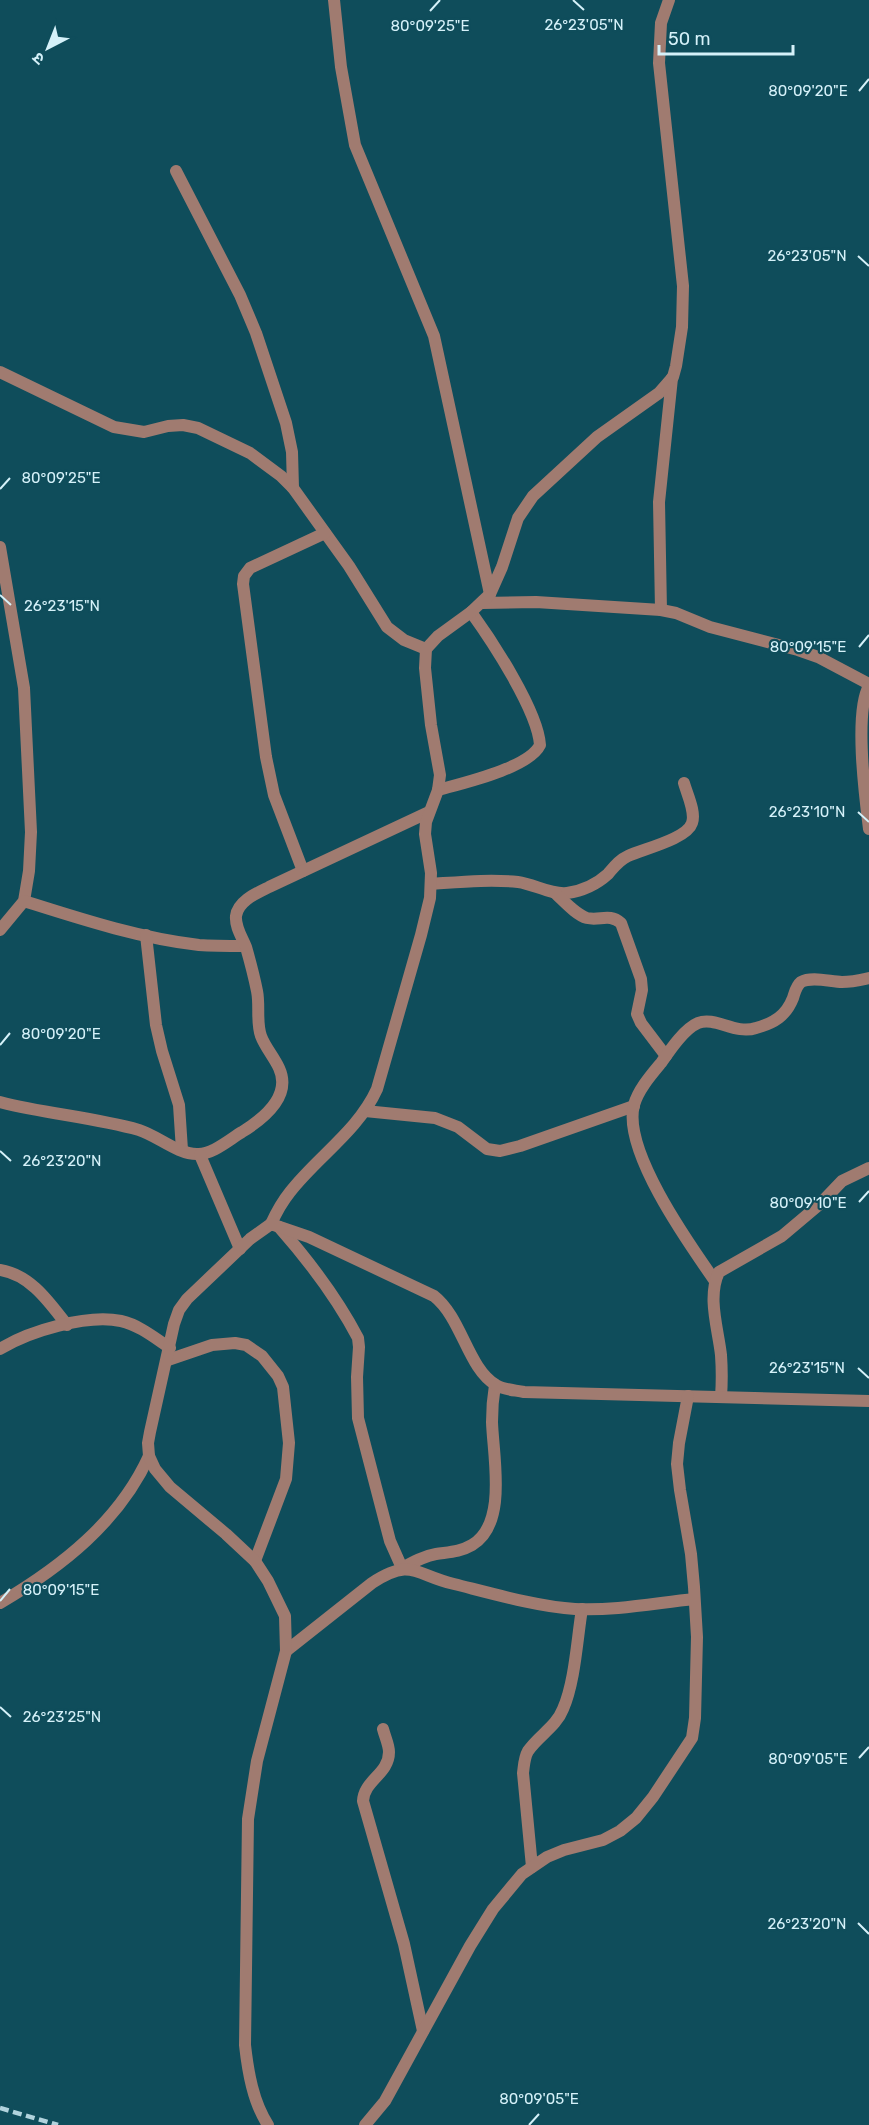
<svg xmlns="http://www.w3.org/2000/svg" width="869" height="2125" viewBox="0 0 869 2125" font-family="Rubik,'Noto Sans Devanagari',sans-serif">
<rect width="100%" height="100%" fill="#0f4d5b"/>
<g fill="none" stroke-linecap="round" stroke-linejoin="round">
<g stroke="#a07b70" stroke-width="12">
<polyline points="334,0 341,67 355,145 434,336 490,594"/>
<polyline points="176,171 240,295 256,333 286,423 292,452 293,488"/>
<polyline points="0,372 114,427 144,432 168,426 183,425 198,428 250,453 281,476 293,488 349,566 387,627 404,640 426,649"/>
<polyline points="0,547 24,688 31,832 29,871 24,901 0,930"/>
<polyline points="482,603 536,602 661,610 676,613 710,627 798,650 818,657 869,684"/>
<polyline points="661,610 659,502 672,378"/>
<path d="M869 686C854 712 865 797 869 829"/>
<path d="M438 790C463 783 529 768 540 745 538 711 492 641 471 612"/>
<polyline points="303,871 274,795 266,757 243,584 244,576 250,568 325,533"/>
<path d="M431 884C460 882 489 879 518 882 534 884 551 895 567 893 582 891 597 884 608 874 614 867 619 860 628 856 643 849 687 839 692 823 696 812 687 794 684 783"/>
<path d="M555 893C564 901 576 915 587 918 600 921 609 913 621 923L641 979 642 990 637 1014 641 1023 666 1056"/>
<path d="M24 901C81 919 139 938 199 945 214 946 230 946 245 946"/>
<polyline points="146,935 156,1025 162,1051 179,1105 182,1150"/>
<path d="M0 1102C46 1114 93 1117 139 1130 158 1136 177 1154 197 1154 212 1155 230 1139 242 1132 263 1119 292 1096 279 1068 274 1057 265 1047 261 1036 256 1022 260 1006 257 991 254 976 250 961 246 947 242 937 235 927 236 916 238 901 257 893 269 887L429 812"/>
<polyline points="365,1111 435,1118 458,1127 487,1149 500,1151 520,1146 634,1106"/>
<polyline points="200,1155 240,1249"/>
<path d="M271 1224C276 1213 282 1202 290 1192 317 1157 358 1131 377 1089L421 935 430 898 431 873 425 834 426 822 438 790 440 775 431 725 425 668 426 649 438 636 471 612 490 594 502 567 518 518 533 496 597 437 659 393 673 377 676 366 682 327 683 286 659 63 661 23 669 0"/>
<path d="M279 1227C309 1261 337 1298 358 1338L359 1347 357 1377 358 1418 390 1541 402 1568C413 1562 424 1556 436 1554 449 1552 460 1552 472 1545 508 1524 493 1456 492 1422 492 1410 493 1397 495 1385"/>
<path d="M0 1270C31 1275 49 1302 67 1325"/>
<path d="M715 1281C689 1244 622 1150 634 1105 638 1090 651 1075 661 1063 670 1050 684 1029 698 1023 715 1016 735 1035 756 1028 774 1023 786 1016 793 998 795 992 796 986 801 982 812 976 831 982 842 982 851 982 860 980 869 978"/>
<path d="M0 1349C29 1331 87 1314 121 1321 139 1325 155 1338 170 1348"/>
<polyline points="168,1360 212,1345 235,1343 246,1345 262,1356 278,1376 283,1387 289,1443 286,1479 255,1561"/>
<path d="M721 1397C722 1383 722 1369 721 1355 718 1328 707 1297 719 1272L782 1236 820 1204 842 1181 869 1168"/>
<path d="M0 1603C61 1567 119 1522 149 1456"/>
<path d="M286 1651 372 1583C412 1557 415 1575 454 1584 490 1593 539 1607 575 1609 615 1611 655 1603 694 1599"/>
<path d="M383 1729C385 1737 389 1745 389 1752 389 1774 364 1780 363 1801L404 1944 423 2031"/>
<path d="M532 1867 523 1773C524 1766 524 1758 528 1751 539 1735 556 1727 563 1709 575 1682 577 1639 582 1609"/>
<path d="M268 2125C253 2102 248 2072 245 2045L248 1819 257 1761 286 1651 285 1616 268 1581 255 1561 226 1534 170 1487 155 1469 149 1456 148 1443 150 1432 174 1324 179 1310 187 1299 250 1239 271 1224 309 1237 434 1296C462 1318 468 1369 496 1385 504 1390 514 1390 524 1392L869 1401"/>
<polyline points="365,2125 385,2101 470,1946 493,1909 522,1874 547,1857 564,1850 603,1840 620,1831 636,1818 653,1797 692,1738 695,1718 697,1637 694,1587 691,1554 680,1490 677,1464 679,1443 688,1396"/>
</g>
<polyline stroke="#b1d3dd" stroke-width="4.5" stroke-dasharray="9 4.5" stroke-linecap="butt" points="0,2108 58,2125"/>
</g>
<path fill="none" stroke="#d5f1f9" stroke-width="2" d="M573 0 584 10M430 11 440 0M859 91 869 79M858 256 869 266M0 489 10 478M0 595 11 605M859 647 869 635M858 812 869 822M0 1045 10 1033M0 1151 11 1161M859 1202 869 1191M858 1368 869 1378M0 1601 10 1589M0 1707 11 1717M859 1758 869 1747M858 1923 869 1934M529 2125 539 2114"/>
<g font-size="15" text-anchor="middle" fill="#d5f1f9" stroke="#0f4d5b" stroke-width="4.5" stroke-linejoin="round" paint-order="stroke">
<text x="584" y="30">26°23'05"N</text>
<text x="430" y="31">80°09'25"E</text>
<text x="808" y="96">80°09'20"E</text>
<text x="807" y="261">26°23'05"N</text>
<text x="61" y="483">80°09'25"E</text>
<text x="62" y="611">26°23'15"N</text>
<text x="808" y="652">80°09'15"E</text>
<text x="807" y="817">26°23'10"N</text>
<text x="61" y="1039">80°09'20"E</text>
<text x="62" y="1166">26°23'20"N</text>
<text x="808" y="1208">80°09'10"E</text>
<text x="807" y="1373">26°23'15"N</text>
<text x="61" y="1595">80°09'15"E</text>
<text x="62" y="1722">26°23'25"N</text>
<text x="808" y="1764">80°09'05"E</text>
<text x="807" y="1929">26°23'20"N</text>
<text x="539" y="2104">80°09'05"E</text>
</g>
<g transform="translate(48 48) rotate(222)" stroke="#0f4d5b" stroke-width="4.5" paint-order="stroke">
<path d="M0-4.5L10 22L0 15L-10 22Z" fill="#d5f1f9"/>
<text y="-9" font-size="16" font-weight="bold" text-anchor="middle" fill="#d5f1f9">उ</text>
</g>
<path d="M659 45v9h134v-9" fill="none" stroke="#d5f1f9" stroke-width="3"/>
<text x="668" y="45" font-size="18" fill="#d5f1f9" stroke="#0f4d5b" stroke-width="4.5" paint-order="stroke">50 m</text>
</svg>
